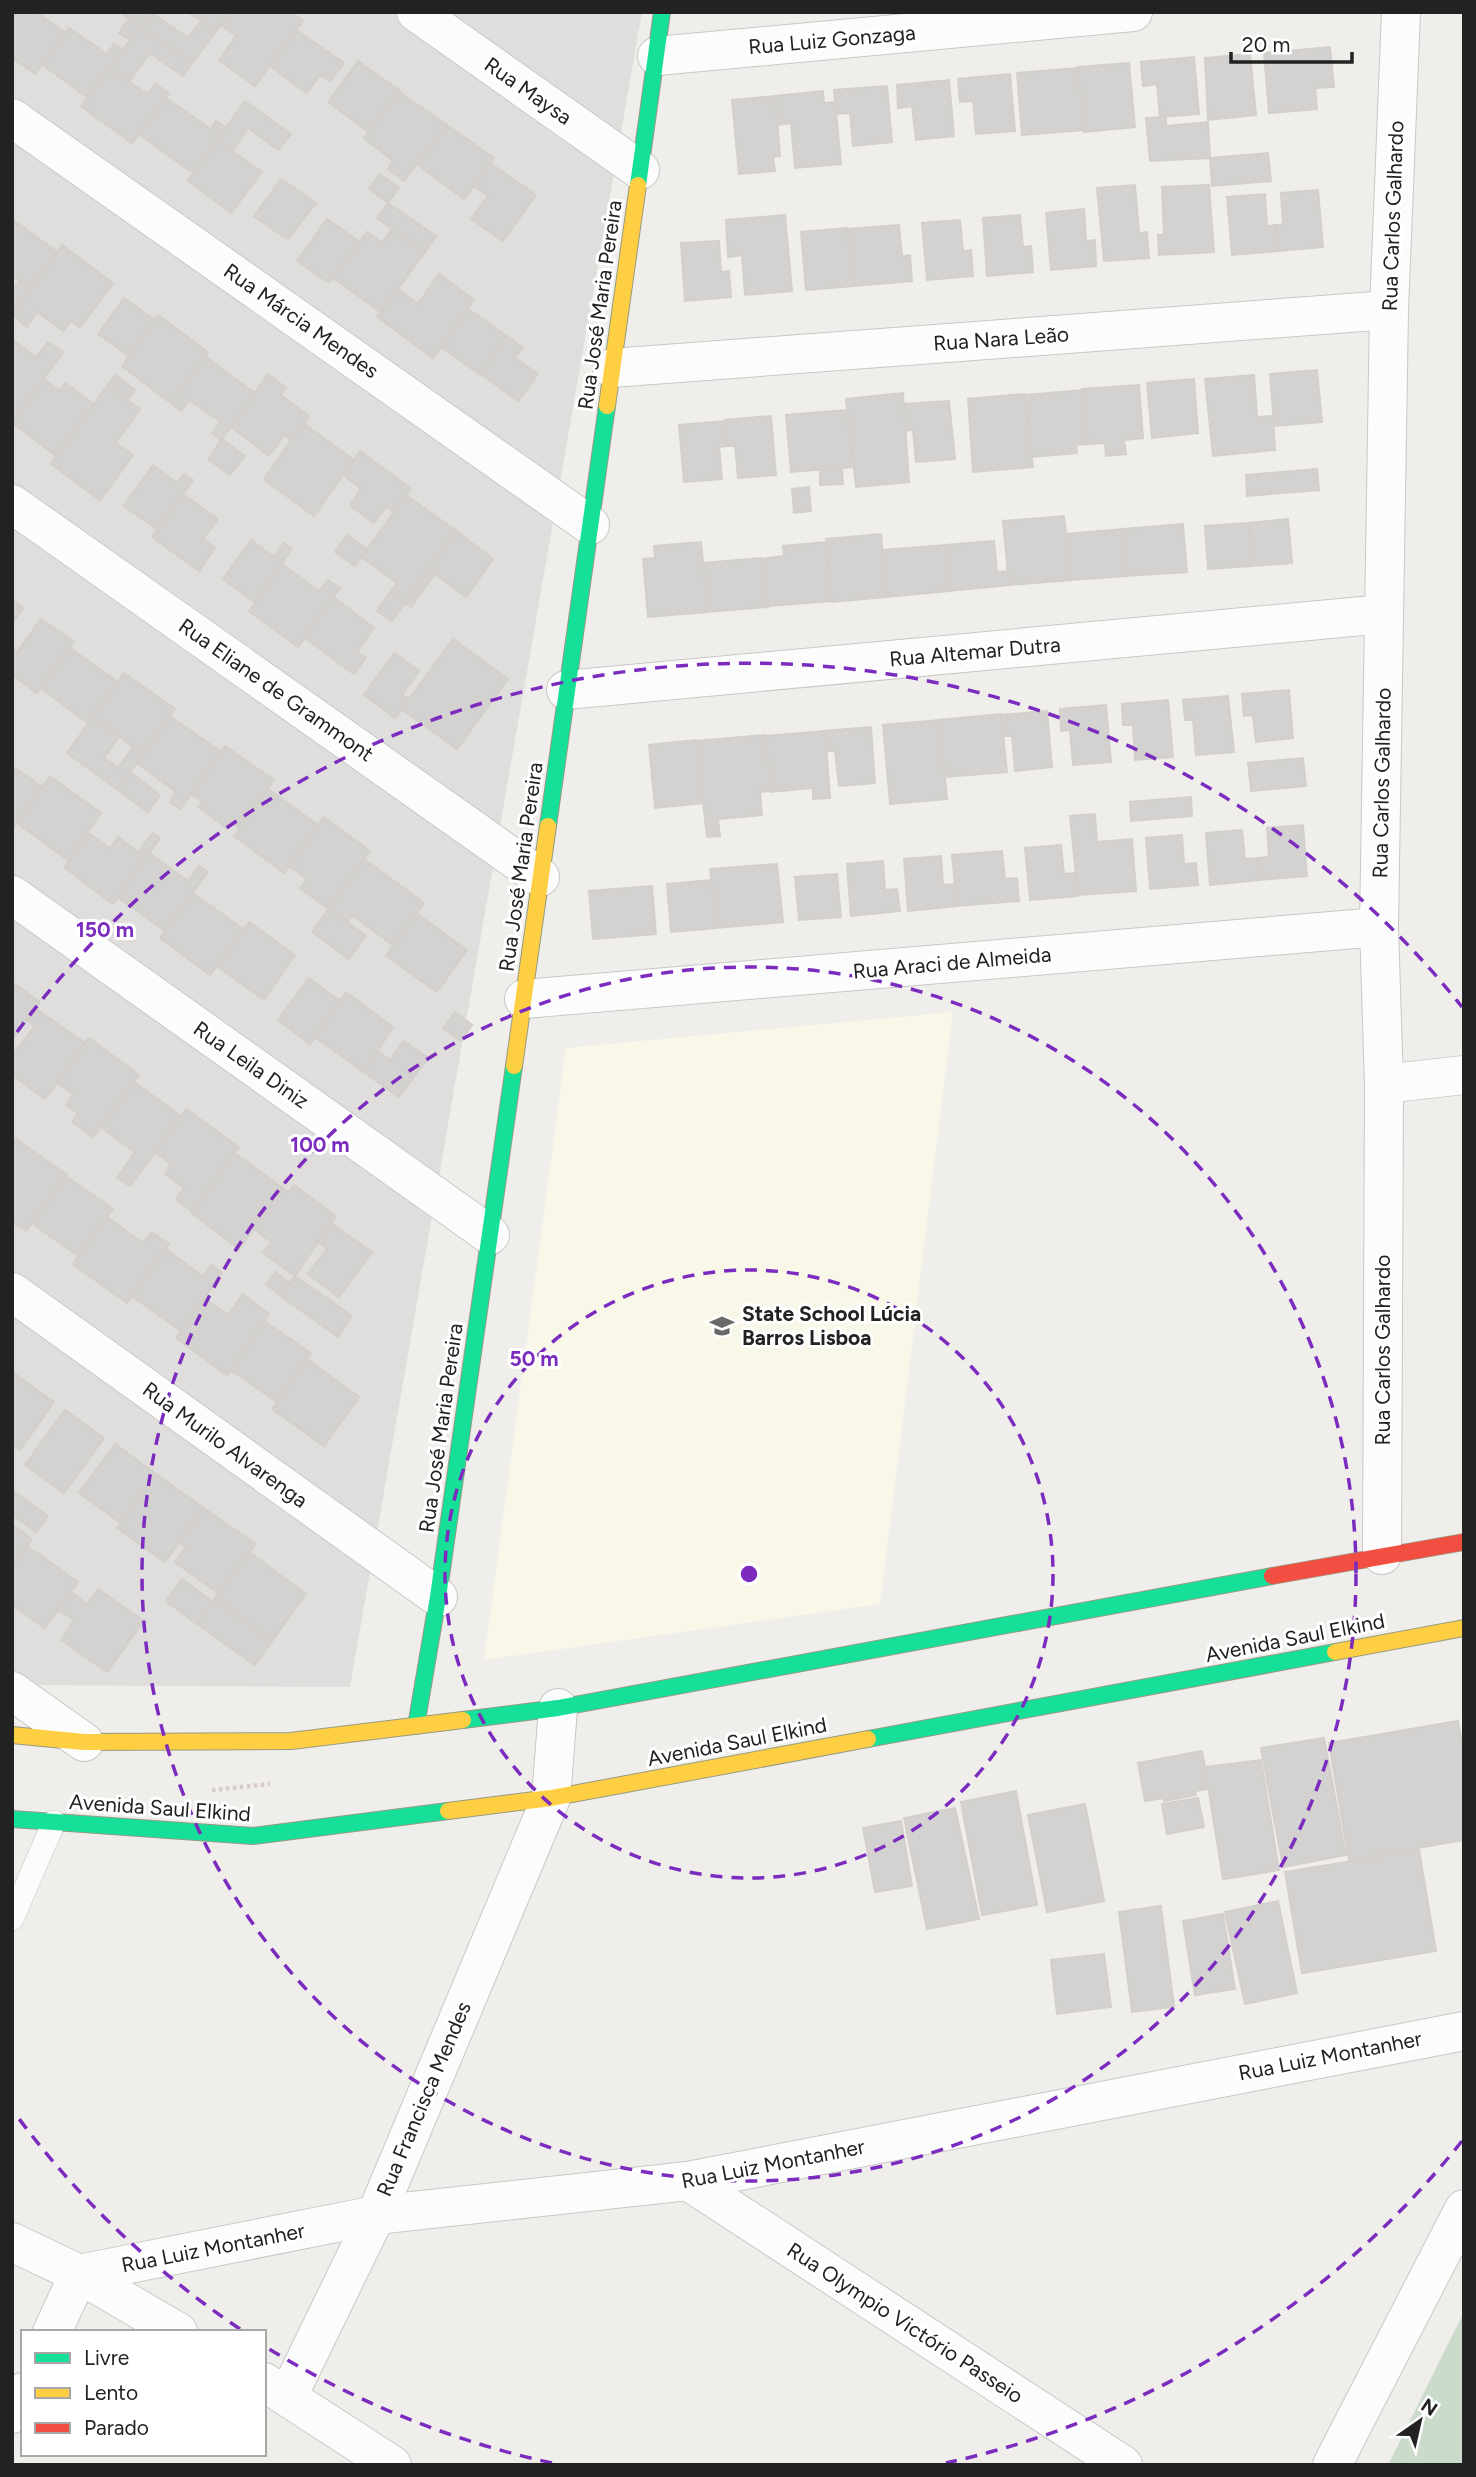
<svg xmlns="http://www.w3.org/2000/svg" width="1476" height="2477" viewBox="0 0 1476 2477" font-family="Figtree,sans-serif">
<rect width="100%" height="100%" fill="#f0eeeb"/>
<polygon fill="#dfdedc" points="12,12 642,12 350,1687 12,1685"/>
<polygon fill="#f8f7e8" points="953,1012 880,1604 484,1660 566,1048"/>
<polygon fill="#cadbcb" points="1464,2312 1464,2465 1388,2465"/>
<g fill="#d4d2d0" stroke="#d3d0cc" stroke-width="2">
<polygon points="12,12 36,12 66,33 35,74 12,58"/>
<polygon points="120,12 151,12 140,27"/>
<polygon points="151,12 188,38 201,21 216,31 192,63 140,27"/>
<polygon points="188,12 230,12 216,31"/>
<polygon points="230,12 290,12 303,21 255,86 219,60 236,36 221,25"/>
<polygon points="129,18 140,27 130,40 119,33"/>
<polygon points="140,27 192,63 183,76 150,53 129,82 109,68"/>
<polygon points="69,28 107,54 114,44 123,50 87,97 43,65"/>
<polygon points="296,30 344,63 330,81 320,75 307,93 270,66"/>
<polygon points="1330,47 1334,87 1315,88 1317,109 1269,113 1264,53"/>
<polygon points="1250,54 1256,115 1208,120 1205,58"/>
<polygon points="1194,57 1199,114 1160,117 1157,84 1143,86 1141,62"/>
<polygon points="358,61 400,91 369,132 328,102"/>
<polygon points="1129,63 1135,127 1084,132 1078,67"/>
<polygon points="109,68 147,94 155,84 169,93 132,143 81,106"/>
<polygon points="1077,68 1084,130 1022,135 1017,73"/>
<polygon points="1010,74 1015,131 976,134 973,101 960,102 958,79"/>
<polygon points="949,80 954,136 916,140 912,106 898,108 897,85"/>
<polygon points="887,86 892,142 853,146 850,113 836,114 834,90"/>
<polygon points="823,91 824,103 835,102 841,164 795,168 791,123 778,125 775,96"/>
<polygon points="399,92 447,125 404,181 388,169 393,161 364,138"/>
<polygon points="775,96 780,156 773,157 775,171 739,174 732,100"/>
<polygon points="166,98 211,129 216,121 226,128 193,173 139,134"/>
<polygon points="245,101 291,134 278,150 248,128 232,151 217,140"/>
<polygon points="1166,117 1166,126 1208,122 1210,158 1150,161 1146,118"/>
<polygon points="447,125 494,158 464,199 417,164"/>
<polygon points="217,140 262,172 231,213 188,181"/>
<polygon points="1268,153 1271,181 1212,186 1210,158"/>
<polygon points="490,163 536,195 503,241 471,219 488,196 473,186"/>
<polygon points="380,174 399,188 388,203 369,189"/>
<polygon points="281,179 316,203 288,240 254,216"/>
<polygon points="1135,185 1139,233 1147,232 1149,258 1104,261 1097,188"/>
<polygon points="1209,185 1214,252 1159,255 1158,235 1164,235 1162,187"/>
<polygon points="1318,190 1323,247 1278,251 1276,225 1283,224 1281,193"/>
<polygon points="1265,194 1267,226 1276,225 1277,251 1232,255 1227,197"/>
<polygon points="388,203 436,236 425,252 377,218"/>
<polygon points="1084,209 1086,241 1095,240 1096,266 1051,270 1046,213"/>
<polygon points="785,215 792,291 745,295 742,255 728,257 726,220"/>
<polygon points="1020,215 1023,247 1031,246 1033,272 987,276 983,218"/>
<polygon points="12,219 57,252 30,289 12,275"/>
<polygon points="327,219 360,242 329,283 297,261"/>
<polygon points="960,220 963,251 971,250 973,276 927,280 922,223"/>
<polygon points="899,225 902,256 910,255 912,281 853,286 848,229"/>
<polygon points="847,228 853,286 806,290 801,232"/>
<polygon points="392,229 425,252 381,312 333,278 367,232 382,243"/>
<polygon points="719,241 721,272 729,271 731,297 685,301 681,243"/>
<polygon points="62,245 113,283 80,328 71,321 63,331 37,312 27,327 12,314"/>
<polygon points="439,274 474,300 433,358 377,317 397,289 418,304"/>
<polygon points="20,281 30,289 12,314 12,291"/>
<polygon points="124,298 155,320 129,356 98,334"/>
<polygon points="468,309 507,336 481,375 441,347"/>
<polygon points="158,315 208,352 171,403 122,366"/>
<polygon points="507,336 523,348 515,358 538,374 518,401 481,374"/>
<polygon points="12,339 36,357 48,342 63,352 12,424"/>
<polygon points="205,356 255,393 221,440 212,433 221,422 189,400 181,411 171,403"/>
<polygon points="1317,370 1322,422 1274,426 1270,374"/>
<polygon points="268,374 286,388 281,395 309,416 292,440 284,435 269,456 231,427"/>
<polygon points="115,375 135,390 127,400 107,386"/>
<polygon points="1254,375 1257,417 1273,416 1275,450 1213,456 1205,379"/>
<polygon points="44,379 60,391 65,383 94,404 56,456 13,423"/>
<polygon points="1194,379 1198,433 1152,438 1147,383"/>
<polygon points="1139,385 1143,438 1124,440 1126,454 1106,456 1105,443 1088,444 1082,389"/>
<polygon points="107,386 140,409 116,443 133,455 100,500 51,464"/>
<polygon points="1083,390 1088,444 1076,445 1077,453 1032,457 1025,395"/>
<polygon points="903,393 909,482 856,487 846,399"/>
<polygon points="1024,394 1033,467 973,472 968,399"/>
<polygon points="949,401 955,459 916,462 913,430 905,431 904,404"/>
<polygon points="847,410 853,467 791,472 786,415"/>
<polygon points="771,416 776,475 738,478 735,446 727,446 725,420"/>
<polygon points="725,421 727,446 719,447 722,479 684,482 679,425"/>
<polygon points="303,423 354,460 314,516 264,479"/>
<polygon points="222,439 245,456 230,475 208,459"/>
<polygon points="360,451 411,489 394,512 386,507 374,523 350,505 361,489 344,475"/>
<polygon points="153,465 177,483 184,474 193,480 158,530 124,506"/>
<polygon points="842,468 843,484 820,485 820,470"/>
<polygon points="1317,469 1319,490 1247,496 1246,475"/>
<polygon points="809,487 811,511 794,513 792,489"/>
<polygon points="183,494 218,519 203,539 215,548 199,571 152,537"/>
<polygon points="406,495 456,531 405,603 390,592 397,583 362,557"/>
<polygon points="1064,516 1071,580 1009,585 1003,521"/>
<polygon points="1288,519 1292,563 1252,566 1249,523"/>
<polygon points="1248,523 1252,566 1208,569 1205,526"/>
<polygon points="1183,524 1187,572 1126,576 1123,529"/>
<polygon points="1123,529 1126,576 1071,580 1066,534"/>
<polygon points="456,531 493,559 466,597 435,574 411,607 404,603"/>
<polygon points="881,534 886,597 832,602 826,539"/>
<polygon points="347,535 367,549 355,566 335,552"/>
<polygon points="251,540 274,557 284,543 292,549 255,602 223,579"/>
<polygon points="994,541 997,572 1008,571 1009,585 949,591 946,545"/>
<polygon points="701,542 708,612 648,617 643,559 655,558 654,546"/>
<polygon points="826,542 831,601 768,606 761,559 784,556 783,546"/>
<polygon points="946,545 949,591 886,597 883,550"/>
<polygon points="761,558 768,607 707,612 703,563"/>
<polygon points="282,564 319,591 328,580 340,588 298,647 249,611"/>
<polygon points="390,592 405,603 392,621 377,611"/>
<polygon points="333,597 374,628 357,652 366,657 354,674 304,637"/>
<polygon points="12,599 24,608 12,623"/>
<polygon points="41,619 74,642 37,693 12,675 12,648 17,652"/>
<polygon points="453,639 508,679 457,749 402,709"/>
<polygon points="70,648 118,682 88,723 41,688"/>
<polygon points="394,653 419,671 402,695 409,699 395,718 364,695"/>
<polygon points="124,673 175,709 143,754 93,717"/>
<polygon points="1289,690 1293,738 1256,742 1253,715 1244,716 1242,694"/>
<polygon points="1228,696 1234,752 1196,755 1193,720 1185,720 1183,700"/>
<polygon points="1168,700 1173,757 1135,760 1133,725 1123,725 1122,704"/>
<polygon points="1106,705 1111,762 1073,765 1070,730 1061,731 1060,709"/>
<polygon points="1047,711 1052,767 1015,771 1012,736 1003,736 1002,715"/>
<polygon points="1001,714 1007,772 945,777 939,720"/>
<polygon points="170,716 221,752 180,809 170,802 176,792 137,763"/>
<polygon points="93,717 119,737 104,758 118,768 133,747 143,754 118,790 67,753"/>
<polygon points="939,720 947,799 890,804 883,725"/>
<polygon points="871,727 875,783 839,786 835,751 826,751 824,731"/>
<polygon points="825,731 830,798 813,799 813,788 771,792 766,736"/>
<polygon points="765,735 771,791 760,792 762,815 718,819 720,836 707,837 696,741"/>
<polygon points="696,740 703,803 655,808 649,745"/>
<polygon points="225,746 274,780 239,828 233,823 228,829 198,807 203,802 191,794"/>
<polygon points="1303,758 1306,786 1251,791 1248,763"/>
<polygon points="16,768 42,787 12,829 12,774"/>
<polygon points="130,772 160,795 148,812 118,790"/>
<polygon points="50,776 101,813 68,860 17,823"/>
<polygon points="268,789 318,825 284,873 234,836"/>
<polygon points="1191,797 1192,816 1131,821 1130,802"/>
<polygon points="1095,814 1097,842 1132,839 1136,891 1078,895 1070,816"/>
<polygon points="324,817 370,851 329,909 300,888 307,879 289,866"/>
<polygon points="1303,825 1307,876 1259,880 1257,858 1269,857 1267,828"/>
<polygon points="1242,830 1245,859 1257,858 1259,880 1210,885 1206,833"/>
<polygon points="88,833 110,848 118,837 138,852 153,833 160,838 113,904 64,867"/>
<polygon points="1182,835 1184,864 1196,863 1198,885 1150,889 1146,838"/>
<polygon points="1061,845 1064,874 1075,873 1078,896 1030,900 1025,848"/>
<polygon points="1002,851 1005,879 1017,878 1019,901 957,906 952,855"/>
<polygon points="149,853 188,881 199,866 208,872 165,931 118,897"/>
<polygon points="941,856 943,885 955,884 957,906 908,911 904,859"/>
<polygon points="364,859 424,903 393,945 352,915 347,922 329,909"/>
<polygon points="883,861 885,890 897,889 900,911 851,916 847,864"/>
<polygon points="777,864 783,922 716,928 710,869"/>
<polygon points="837,874 841,917 799,920 795,877"/>
<polygon points="711,880 716,928 671,932 667,884"/>
<polygon points="652,886 656,934 593,939 589,891"/>
<polygon points="193,893 243,929 210,975 160,938"/>
<polygon points="329,909 366,936 349,959 312,932"/>
<polygon points="416,913 467,950 437,992 386,956"/>
<polygon points="249,922 295,955 264,1000 217,966"/>
<polygon points="309,978 340,1001 310,1044 278,1020"/>
<polygon points="12,982 40,1002 12,1040"/>
<polygon points="346,992 393,1027 364,1072 315,1037"/>
<polygon points="35,1008 85,1043 45,1099 12,1075 12,1055 35,1026 27,1020"/>
<polygon points="455,1012 472,1025 461,1041 443,1028"/>
<polygon points="89,1038 139,1075 93,1137 72,1122 78,1113 66,1105 73,1094 57,1083"/>
<polygon points="404,1041 428,1058 399,1097 364,1072 378,1051 390,1060"/>
<polygon points="134,1082 181,1116 130,1186 117,1178 135,1152 101,1127"/>
<polygon points="186,1109 239,1147 192,1211 176,1199 184,1188 165,1174 171,1164 155,1152"/>
<polygon points="16,1139 67,1175 26,1231 12,1222 12,1144"/>
<polygon points="234,1153 283,1188 239,1249 192,1213"/>
<polygon points="66,1176 113,1209 78,1256 32,1223"/>
<polygon points="294,1185 336,1216 295,1276 263,1253 271,1242 254,1229 283,1188 288,1192"/>
<polygon points="107,1217 143,1243 152,1232 169,1244 127,1303 73,1264"/>
<polygon points="331,1223 372,1252 339,1297 308,1274 327,1249 318,1242"/>
<polygon points="165,1249 203,1276 211,1265 222,1273 181,1331 132,1296"/>
<polygon points="275,1272 290,1283 281,1296 266,1284"/>
<polygon points="295,1276 352,1316 338,1337 281,1296"/>
<polygon points="243,1294 269,1314 227,1375 176,1338 204,1298 228,1315"/>
<polygon points="264,1321 311,1353 277,1402 231,1370"/>
<polygon points="307,1359 359,1397 324,1446 272,1409"/>
<polygon points="12,1372 54,1402 20,1450 12,1445"/>
<polygon points="65,1410 104,1438 64,1493 25,1465"/>
<polygon points="115,1444 156,1474 121,1523 79,1493"/>
<polygon points="156,1474 204,1508 165,1562 117,1528"/>
<polygon points="12,1490 48,1516 36,1532 12,1515"/>
<polygon points="204,1508 255,1544 219,1594 175,1562 186,1547 179,1542"/>
<polygon points="12,1525 32,1539 12,1566"/>
<polygon points="27,1546 78,1582 45,1628 12,1605 12,1566"/>
<polygon points="249,1552 306,1594 272,1641 215,1598"/>
<polygon points="182,1579 213,1602 197,1624 166,1601"/>
<polygon points="98,1589 144,1621 107,1672 61,1640 74,1620 58,1610 71,1592 87,1604"/>
<polygon points="214,1600 272,1641 255,1665 197,1624"/>
<polygon points="1458,1721 1464,1755 1464,1840 1349,1860 1329,1743"/>
<polygon points="1324,1738 1346,1855 1283,1867 1261,1748"/>
<polygon points="1202,1751 1209,1789 1195,1791 1196,1795 1164,1801 1163,1798 1145,1801 1138,1763"/>
<polygon points="1261,1760 1279,1870 1223,1879 1205,1767"/>
<polygon points="1016,1791 1037,1905 982,1915 961,1802"/>
<polygon points="1198,1798 1204,1827 1167,1834 1162,1804"/>
<polygon points="1085,1804 1104,1901 1047,1912 1028,1815"/>
<polygon points="955,1808 979,1919 927,1929 904,1818"/>
<polygon points="901,1821 912,1886 875,1892 863,1828"/>
<polygon points="1419,1850 1436,1951 1302,1973 1285,1872"/>
<polygon points="1278,1901 1297,1993 1245,2004 1225,1912"/>
<polygon points="1161,1906 1174,2007 1132,2012 1119,1912"/>
<polygon points="1223,1914 1235,1989 1195,1995 1183,1921"/>
<polygon points="1104,1954 1111,2007 1057,2014 1051,1960"/>
</g>
<g fill="none" stroke-linecap="round" stroke-linejoin="round">
<g stroke="#c9c8c7" stroke-width="24">
<polyline id="lane" points="12,1919 54,1822"/>
</g>
<g stroke="#c9c8c7" stroke-width="40">
<g id="street">
<polyline points="416,12 640,170"/>
<polyline points="657,56 1133,12"/>
<polyline points="12,118 590,525"/>
<polyline points="612,368 1389,310"/>
<polyline points="12,504 540,877"/>
<polyline points="566,690 1384,614"/>
<polyline points="12,895 490,1235"/>
<polyline points="524,999 1379,927"/>
<polyline points="1384,1084 1464,1075"/>
<polyline points="12,1292 438,1597"/>
<polyline points="1382,1555 1384,1084 1379,927 1389,310 1401,12"/>
<polyline points="12,1691 84,1742"/>
<polyline points="688,2181 1123,2465"/>
<polyline points="12,2242 79,2274 178,2332"/>
<polyline points="52,2332 79,2274 376,2215 688,2181 1464,2031"/>
<polyline points="264,2382 392,2465"/>
<polyline points="288,2396 376,2215 551,1798 558,1708"/>
<polyline points="12,2414 23,2392"/>
<polyline points="1332,2465 1464,2209"/>
</g>
</g>
<g stroke="#989a82" stroke-width="18">
<g id="fast">
<polyline points="638,185 662,12"/>
<polyline points="548,826 607,406"/>
<polyline points="463,1720 558,1708 1272,1576"/>
<polyline points="416,1726 438,1597 514,1066"/>
<polyline points="868,1739 1335,1652"/>
<polyline points="12,1819 253,1836 448,1811"/>
</g>
</g>
<g stroke="#989a82" stroke-width="18">
<g id="slow">
<polyline points="607,406 638,185"/>
<polyline points="514,1066 548,826"/>
<polyline points="1335,1652 1464,1628"/>
<polyline points="12,1735 84,1742 291,1741 463,1720"/>
<polyline points="448,1811 551,1798 868,1739"/>
</g>
</g>
<g stroke="#989a82" stroke-width="18">
<polyline id="jam" points="1272,1576 1464,1542"/>
</g>
<polyline stroke="#d8cbc9" stroke-width="4.5" stroke-dasharray="3.5 3.5" stroke-linecap="butt" points="212,1790 270,1784"/>
<use href="#lane" stroke="#fdfcfc" stroke-width="23"/>
<use href="#street" stroke="#fdfcfc" stroke-width="38"/>
<use href="#fast" stroke="#16e098" stroke-width="16"/>
<use href="#slow" stroke="#ffcf43" stroke-width="16"/>
<use href="#jam" stroke="#f24e42" stroke-width="16"/>
</g>
<g fill="none" stroke="#7b2cbf" stroke-width="3.5" stroke-dasharray="12 9">
<circle cx="749" cy="1574" r="304"/>
<circle cx="749" cy="1574" r="607"/>
<path d="M1462 2141A911 911 0 0 1 946 2463M552 2463A911 911 0 0 1 266 2347M240 2329A911 911 0 0 1 17 2116M17 1032A911 911 0 0 1 1462 1007"/>
</g>
<defs>
<g id="school-bare" transform="scale(1.89)"><path d="M0-5L7-2L0 1L-7-2ZM-4 1L0 2.5L4 1V4Q0 6-4 4Z" fill="#6a6968" stroke="#fff" stroke-width="2.5" paint-order="stroke"/></g>
</defs>
<g fill-rule="evenodd">
<use href="#school-bare" x="722" y="1326"/>
</g>
<g text-anchor="middle" stroke-width="6" stroke-linejoin="round" paint-order="stroke">
<g font-size="21" fill="#222" stroke="#fff">
<text transform="translate(832 40) rotate(-5)" y="7">Rua Luiz Gonzaga</text>
<text transform="translate(528 91) rotate(35)" y="7">Rua Maysa</text>
<text transform="translate(1393 216) rotate(-88)" y="7">Rua Carlos Galhardo</text>
<text transform="translate(600 305) rotate(-82)" y="7">Rua José Maria Pereira</text>
<text transform="translate(301 321) rotate(35)" y="7">Rua Márcia Mendes</text>
<text transform="translate(1001 339) rotate(-4)" y="7">Rua Nara Leão</text>
<text transform="translate(975 652) rotate(-5)" y="7">Rua Altemar Dutra</text>
<text transform="translate(276 690) rotate(35)" y="7">Rua Eliane de Grammont</text>
<text transform="translate(1382 783) rotate(-89)" y="7">Rua Carlos Galhardo</text>
<text transform="translate(521 867) rotate(-82)" y="7">Rua José Maria Pereira</text>
<text transform="translate(952 963) rotate(-5)" y="7">Rua Araci de Almeida</text>
<text transform="translate(251 1065) rotate(35)" y="7">Rua Leila Diniz</text>
<text transform="translate(1383 1350) rotate(-90)" y="7">Rua Carlos Galhardo</text>
<text transform="translate(441 1428) rotate(-82)" y="7">Rua José Maria Pereira</text>
<text transform="translate(225 1445) rotate(36)" y="7">Rua Murilo Alvarenga</text>
<text transform="translate(1295 1638) rotate(-11)" y="7">Avenida Saul Elkind</text>
<text transform="translate(737 1742) rotate(-11)" y="7">Avenida Saul Elkind</text>
<text transform="translate(160 1808) rotate(4)" y="7">Avenida Saul Elkind</text>
<text transform="translate(1330 2056) rotate(-11)" y="7">Rua Luiz Montanher</text>
<text transform="translate(424 2099) rotate(-67)" y="7">Rua Francisca Mendes</text>
<text transform="translate(773 2164) rotate(-11)" y="7">Rua Luiz Montanher</text>
<text transform="translate(213 2248) rotate(-11)" y="7">Rua Luiz Montanher</text>
<text transform="translate(905 2323) rotate(33)" y="7">Rua Olympio Victório Passeio</text>
</g>
<g font-size="21" font-weight="bold" fill="#222" stroke="#fff" text-anchor="start">
<text x="742" y="1321">State School Lúcia<tspan x="742" dy="24">Barros Lisboa</tspan></text>
</g>
</g>
<circle cx="749" cy="1574" r="10" fill="#7b2cbf" stroke="#fff" stroke-width="3.5"/>
<g font-size="21" text-anchor="middle" font-weight="bold" fill="#7b2cbf" stroke="#fff" stroke-width="6" stroke-linejoin="round" paint-order="stroke">
<text x="105" y="937">150 m</text>
<text x="320" y="1152">100 m</text>
<text x="534" y="1366">50 m</text>
</g>
<rect width="1476" height="2477" fill="none" stroke="#222222" stroke-width="28"/>
<rect x="21" y="2330" width="245" height="126" fill="#ffffff" stroke="#a7a7a7" stroke-width="2"/>
<rect x="35" y="2353" width="35" height="10" fill="#16e098" stroke="#a7a7a7" stroke-width="2"/>
<text x="84" y="2365" font-size="21" fill="#222222">Livre</text>
<rect x="35" y="2388" width="35" height="10" fill="#ffcf43" stroke="#a7a7a7" stroke-width="2"/>
<text x="84" y="2400" font-size="21" fill="#222222">Lento</text>
<rect x="35" y="2423" width="35" height="10" fill="#f24e42" stroke="#a7a7a7" stroke-width="2"/>
<text x="84" y="2435" font-size="21" fill="#222222">Parado</text>
<g transform="translate(1420 2421) rotate(34)" stroke="#ffffff" stroke-width="5" paint-order="stroke">
<path d="M0-5L12 26L0 18L-12 26Z" fill="#222222"/>
<text y="-10" font-size="19" font-weight="bold" text-anchor="middle" fill="#222222">N</text>
</g>
<path d="M1231 52v10h121v-10" fill="none" stroke="#222222" stroke-width="3.5"/>
<text x="1242" y="52" font-size="21" fill="#222222" stroke="#ffffff" stroke-width="5" paint-order="stroke">20 m</text>
</svg>
